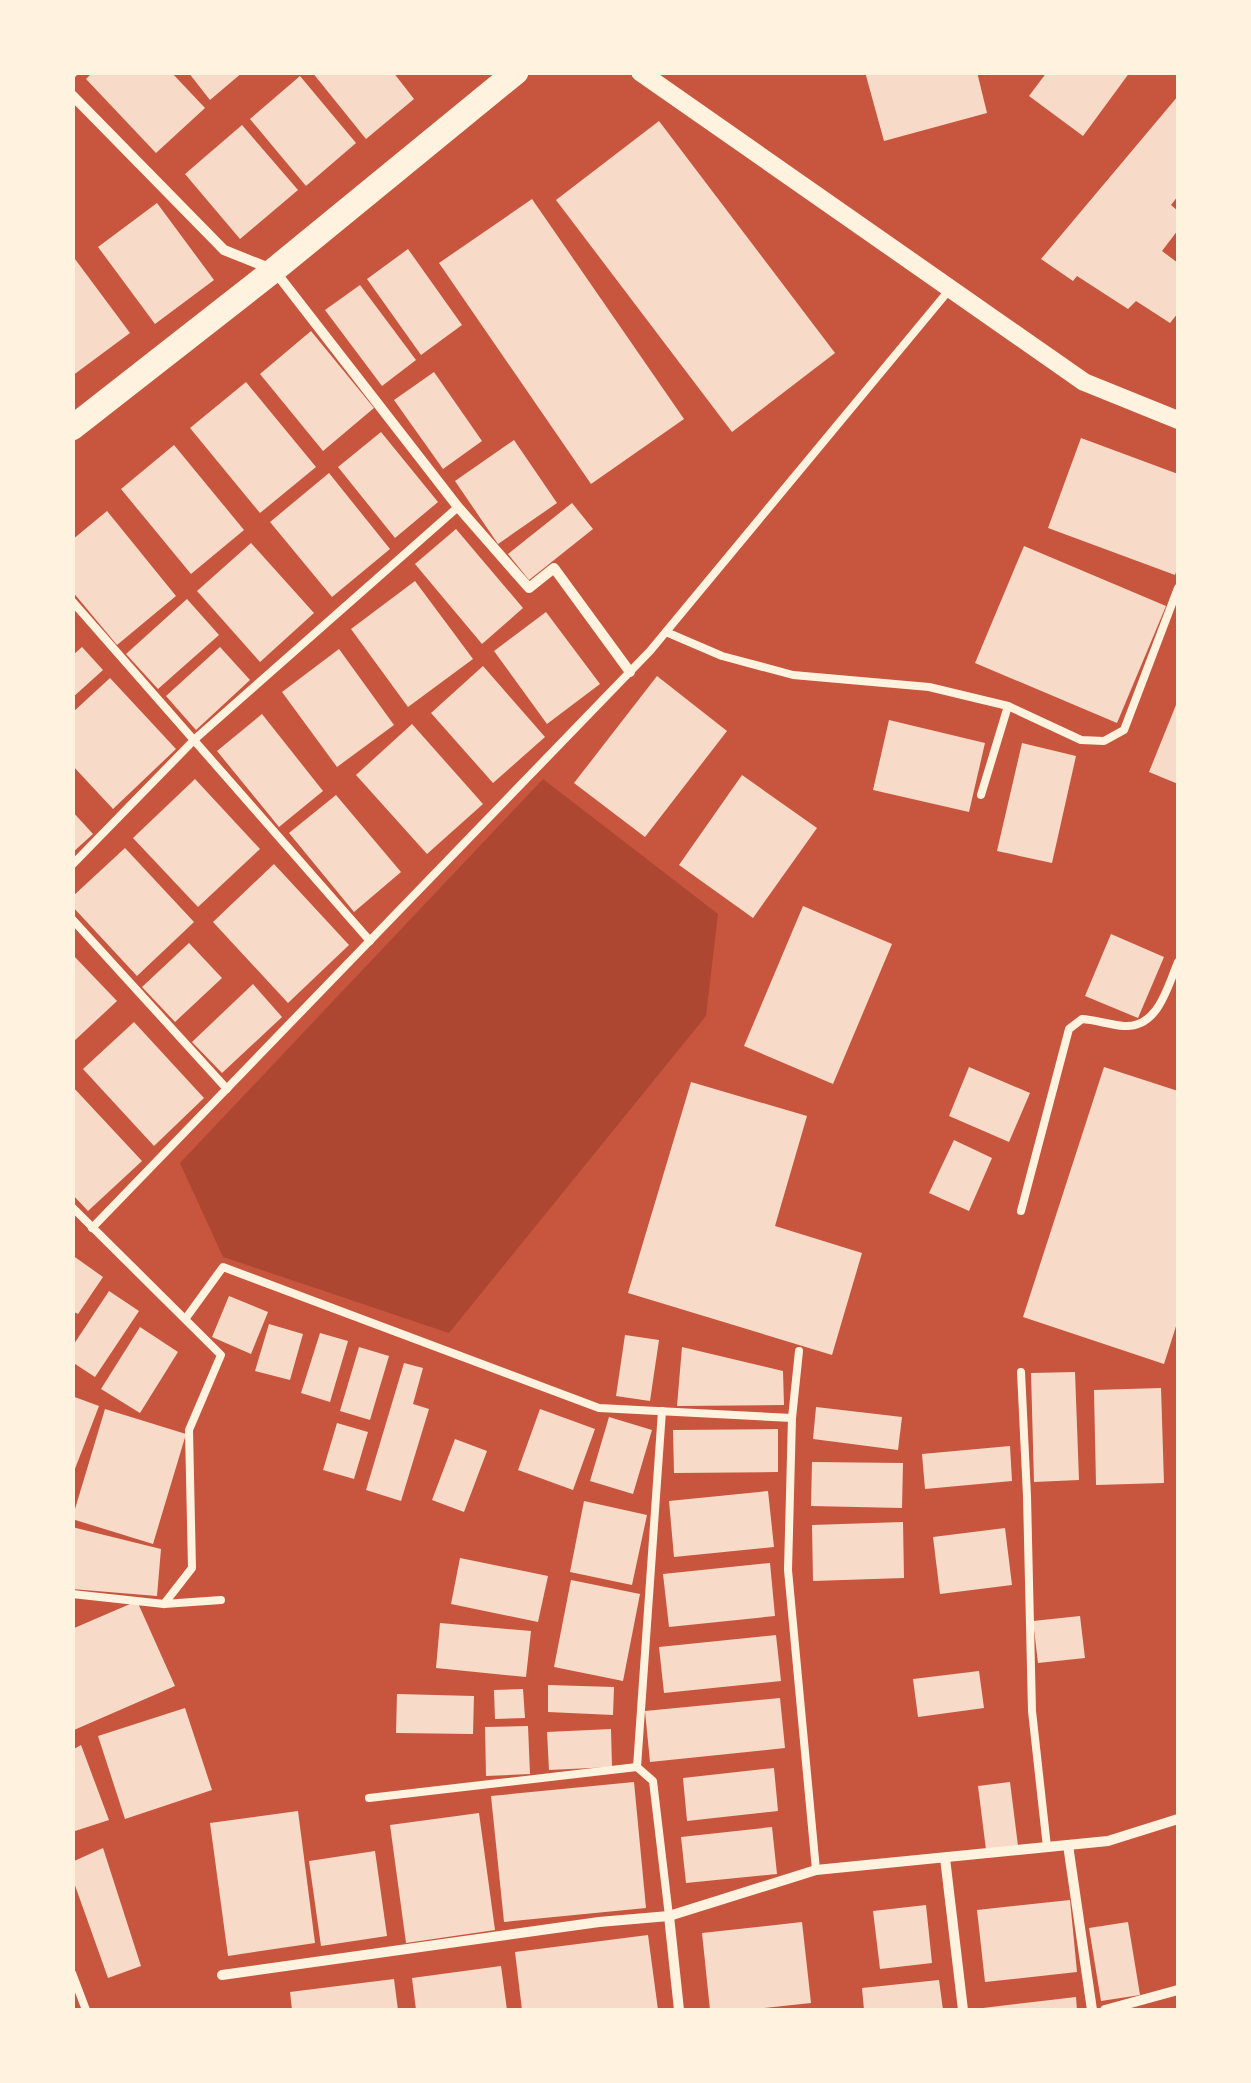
<svg xmlns="http://www.w3.org/2000/svg" width="1251" height="2083" viewBox="0 0 1251 2083" font-family="Spectral,serif">
<rect width="100%" height="100%" fill="#c8553d"/>
<polygon fill="#ae4732" points="543,779 718,914 706,1016 449,1333 223,1257 180,1163"/>
<g fill="#f7dbc8">
<polygon points="93,72 171,72 205,108 156,153 86,79"/>
<polygon points="188,72 243,72 210,100"/>
<polygon points="312,72 393,72 414,99 366,139"/>
<polygon points="865,72 977,72 987,113 884,141"/>
<polygon points="1047,72 1130,72 1083,136 1029,96"/>
<polygon points="300,76 356,143 306,186 250,119"/>
<polygon points="1178,96 1178,196 1171,205 1178,211 1178,230 1162,251 1178,263 1178,313 1170,323 1136,301 1128,309 1077,276 1073,281 1041,259"/>
<polygon points="659,121 835,353 732,432 556,200"/>
<polygon points="242,125 298,190 240,239 185,174"/>
<polygon points="532,199 684,419 591,484 439,263"/>
<polygon points="157,203 214,280 155,324 98,247"/>
<polygon points="408,249 462,325 421,355 367,279"/>
<polygon points="72,255 130,333 72,376"/>
<polygon points="360,285 416,360 382,386 325,310"/>
<polygon points="311,331 374,408 323,451 260,374"/>
<polygon points="434,372 482,441 443,469 394,400"/>
<polygon points="246,382 316,467 260,513 190,428"/>
<polygon points="381,432 438,502 395,538 338,467"/>
<polygon points="1081,438 1178,474 1178,566 1175,575 1048,528"/>
<polygon points="514,440 557,503 498,544 455,481"/>
<polygon points="174,445 244,530 191,574 121,489"/>
<polygon points="329,473 390,549 332,597 270,522"/>
<polygon points="572,503 593,529 529,580 508,554"/>
<polygon points="107,511 176,596 117,645 72,591 72,540"/>
<polygon points="456,529 523,608 482,644 415,564"/>
<polygon points="251,543 314,613 260,662 197,591"/>
<polygon points="1024,546 1166,606 1117,723 975,663"/>
<polygon points="415,581 473,659 408,707 351,629"/>
<polygon points="187,599 219,635 158,689 126,654"/>
<polygon points="546,612 600,684 547,724 494,651"/>
<polygon points="82,647 103,670 72,698 72,656"/>
<polygon points="220,647 250,680 196,730 166,696"/>
<polygon points="339,649 394,725 337,767 282,692"/>
<polygon points="483,666 545,737 493,783 431,713"/>
<polygon points="657,676 727,731 645,837 574,783"/>
<polygon points="110,678 176,749 113,809 72,765 72,713"/>
<polygon points="1178,700 1178,784 1149,772"/>
<polygon points="262,714 323,791 279,827 217,751"/>
<polygon points="889,720 985,743 969,812 873,790"/>
<polygon points="412,724 483,804 427,854 356,775"/>
<polygon points="1022,743 1076,756 1052,863 997,851"/>
<polygon points="742,775 817,828 753,918 679,865"/>
<polygon points="195,779 260,849 198,907 133,838"/>
<polygon points="336,795 401,872 354,912 289,833"/>
<polygon points="72,811 93,834 72,853"/>
<polygon points="125,848 194,922 137,976 72,906 72,897"/>
<polygon points="274,864 349,945 288,1003 213,922"/>
<polygon points="803,906 892,944 833,1084 744,1046"/>
<polygon points="1111,934 1164,957 1138,1018 1085,996"/>
<polygon points="189,943 222,978 175,1022 142,987"/>
<polygon points="72,954 117,1001 72,1043"/>
<polygon points="253,984 282,1017 222,1073 192,1042"/>
<polygon points="134,1022 204,1098 154,1146 83,1069"/>
<polygon points="969,1067 1030,1093 1009,1142 949,1116"/>
<polygon points="1104,1067 1178,1091 1178,1320 1164,1364 1023,1317"/>
<polygon points="691,1082 807,1116 775,1226 862,1253 832,1355 628,1293"/>
<polygon points="72,1086 142,1161 88,1211 72,1194"/>
<polygon points="954,1140 992,1158 969,1211 929,1193"/>
<polygon points="72,1255 103,1277 78,1314 72,1311"/>
<polygon points="109,1291 139,1311 95,1377 72,1362 72,1347"/>
<polygon points="229,1296 268,1312 251,1354 212,1337"/>
<polygon points="269,1324 303,1334 290,1380 255,1371"/>
<polygon points="140,1327 178,1352 140,1413 101,1389"/>
<polygon points="320,1333 348,1341 330,1402 301,1393"/>
<polygon points="625,1335 659,1340 650,1401 616,1396"/>
<polygon points="359,1347 389,1356 370,1420 340,1411"/>
<polygon points="682,1347 783,1371 784,1405 677,1406"/>
<polygon points="404,1363 423,1368 413,1404 429,1409 401,1501 366,1490"/>
<polygon points="1075,1372 1079,1480 1034,1482 1031,1373"/>
<polygon points="1161,1388 1164,1483 1096,1485 1094,1390"/>
<polygon points="72,1396 99,1406 73,1474 72,1474"/>
<polygon points="816,1407 902,1417 898,1450 813,1439"/>
<polygon points="105,1409 186,1434 153,1544 72,1519"/>
<polygon points="540,1409 595,1429 573,1490 518,1470"/>
<polygon points="609,1417 652,1430 633,1494 590,1481"/>
<polygon points="337,1423 368,1432 354,1479 323,1470"/>
<polygon points="778,1429 778,1472 674,1473 673,1430"/>
<polygon points="455,1439 487,1451 464,1512 432,1500"/>
<polygon points="1010,1446 1012,1481 925,1489 922,1454"/>
<polygon points="812,1462 903,1463 902,1508 811,1506"/>
<polygon points="768,1491 774,1547 674,1557 669,1501"/>
<polygon points="584,1501 647,1515 632,1585 570,1572"/>
<polygon points="903,1522 904,1578 813,1581 812,1525"/>
<polygon points="72,1527 161,1549 157,1596 72,1589"/>
<polygon points="1005,1528 1012,1585 940,1594 933,1537"/>
<polygon points="460,1558 548,1576 538,1622 451,1604"/>
<polygon points="770,1563 775,1616 669,1627 663,1574"/>
<polygon points="571,1580 640,1594 623,1681 554,1667"/>
<polygon points="137,1601 175,1686 74,1730 72,1629"/>
<polygon points="1080,1616 1085,1658 1038,1663 1033,1621"/>
<polygon points="440,1623 531,1631 526,1677 436,1668"/>
<polygon points="776,1635 781,1681 664,1693 659,1647"/>
<polygon points="979,1671 984,1708 918,1717 913,1679"/>
<polygon points="548,1685 614,1687 613,1715 548,1712"/>
<polygon points="523,1689 525,1718 495,1719 494,1690"/>
<polygon points="397,1694 474,1696 473,1734 396,1733"/>
<polygon points="780,1698 785,1748 650,1762 645,1711"/>
<polygon points="185,1708 212,1790 125,1819 98,1736"/>
<polygon points="528,1726 530,1774 486,1776 485,1727"/>
<polygon points="611,1729 612,1767 549,1770 547,1732"/>
<polygon points="81,1745 109,1820 72,1832 72,1750"/>
<polygon points="774,1768 778,1811 687,1821 683,1778"/>
<polygon points="634,1782 646,1908 504,1922 491,1796"/>
<polygon points="1010,1782 1018,1846 986,1850 978,1786"/>
<polygon points="298,1811 315,1943 228,1956 210,1823"/>
<polygon points="479,1813 495,1930 406,1943 390,1825"/>
<polygon points="772,1827 777,1874 686,1883 681,1837"/>
<polygon points="103,1848 141,1966 108,1978 72,1877 72,1862"/>
<polygon points="375,1851 387,1936 321,1946 309,1861"/>
<polygon points="1070,1900 1077,1972 985,1982 977,1910"/>
<polygon points="926,1905 932,1963 880,1969 873,1911"/>
<polygon points="802,1922 811,2003 747,2010 710,2010 702,1933"/>
<polygon points="1128,1922 1140,1995 1101,2001 1089,1928"/>
<polygon points="648,1935 658,2010 522,2010 515,1952"/>
<polygon points="501,1966 507,2010 416,2010 412,1978"/>
<polygon points="394,1979 398,2010 292,2010 290,1992"/>
<polygon points="939,1980 943,2010 864,2010 862,1988"/>
<polygon points="1076,1997 1077,2010 983,2010 983,2008"/>
</g>
<g fill="none" stroke-linecap="round" stroke-linejoin="round">
<g stroke="#fff3e0" stroke-width="8">
<polyline points="72,601 370,941"/>
<polyline points="666,632 722,656 793,675 929,687 1008,706 1081,740 1104,741 1124,730 1178,588"/>
<polyline points="981,795 1008,706"/>
<polyline points="72,865 195,739 458,507"/>
<polyline points="72,919 227,1089"/>
<polyline points="72,1207 221,1355 189,1430 192,1568 164,1604"/>
<path d="M1021 1211 1069 1029 1082 1019C1096 1020 1110 1025 1124 1026 1158 1028 1167 988 1178 962"/>
<polyline points="92,1228 650,651 950,289"/>
<polyline points="186,1318 223,1267 599,1408 792,1418"/>
<polyline points="799,1351 792,1418 788,1570 816,1870"/>
<polyline points="1021,1372 1027,1496 1032,1711 1047,1847"/>
<polyline points="72,1594 164,1604 221,1600"/>
<polyline points="637,1767 662,1411"/>
<polyline points="369,1798 637,1767 653,1781 669,1916"/>
<polyline points="72,1973 86,2010"/>
</g>
<g stroke="#fff3e0" stroke-width="10">
<polyline points="72,73 73,72"/>
<polyline points="72,95 224,250 274,270 458,507 529,588 554,568 630,672"/>
<polyline points="1068,1845 1092,2010"/>
<polyline points="945,1858 963,2010"/>
<polyline points="669,1916 679,2010"/>
<polyline points="222,1975 599,1922 669,1916 816,1870 1108,1841 1178,1819"/>
<polyline points="1105,2010 1178,1990"/>
</g>
<polyline stroke="#fff3e0" stroke-width="18" points="640,72 1084,382 1178,420"/>
<polyline stroke="#fff3e0" stroke-width="25" points="72,428 274,270 516,72"/>
</g>
<rect width="1251" height="2083" fill="none" stroke="#fff3e0" stroke-width="150"/>
</svg>
